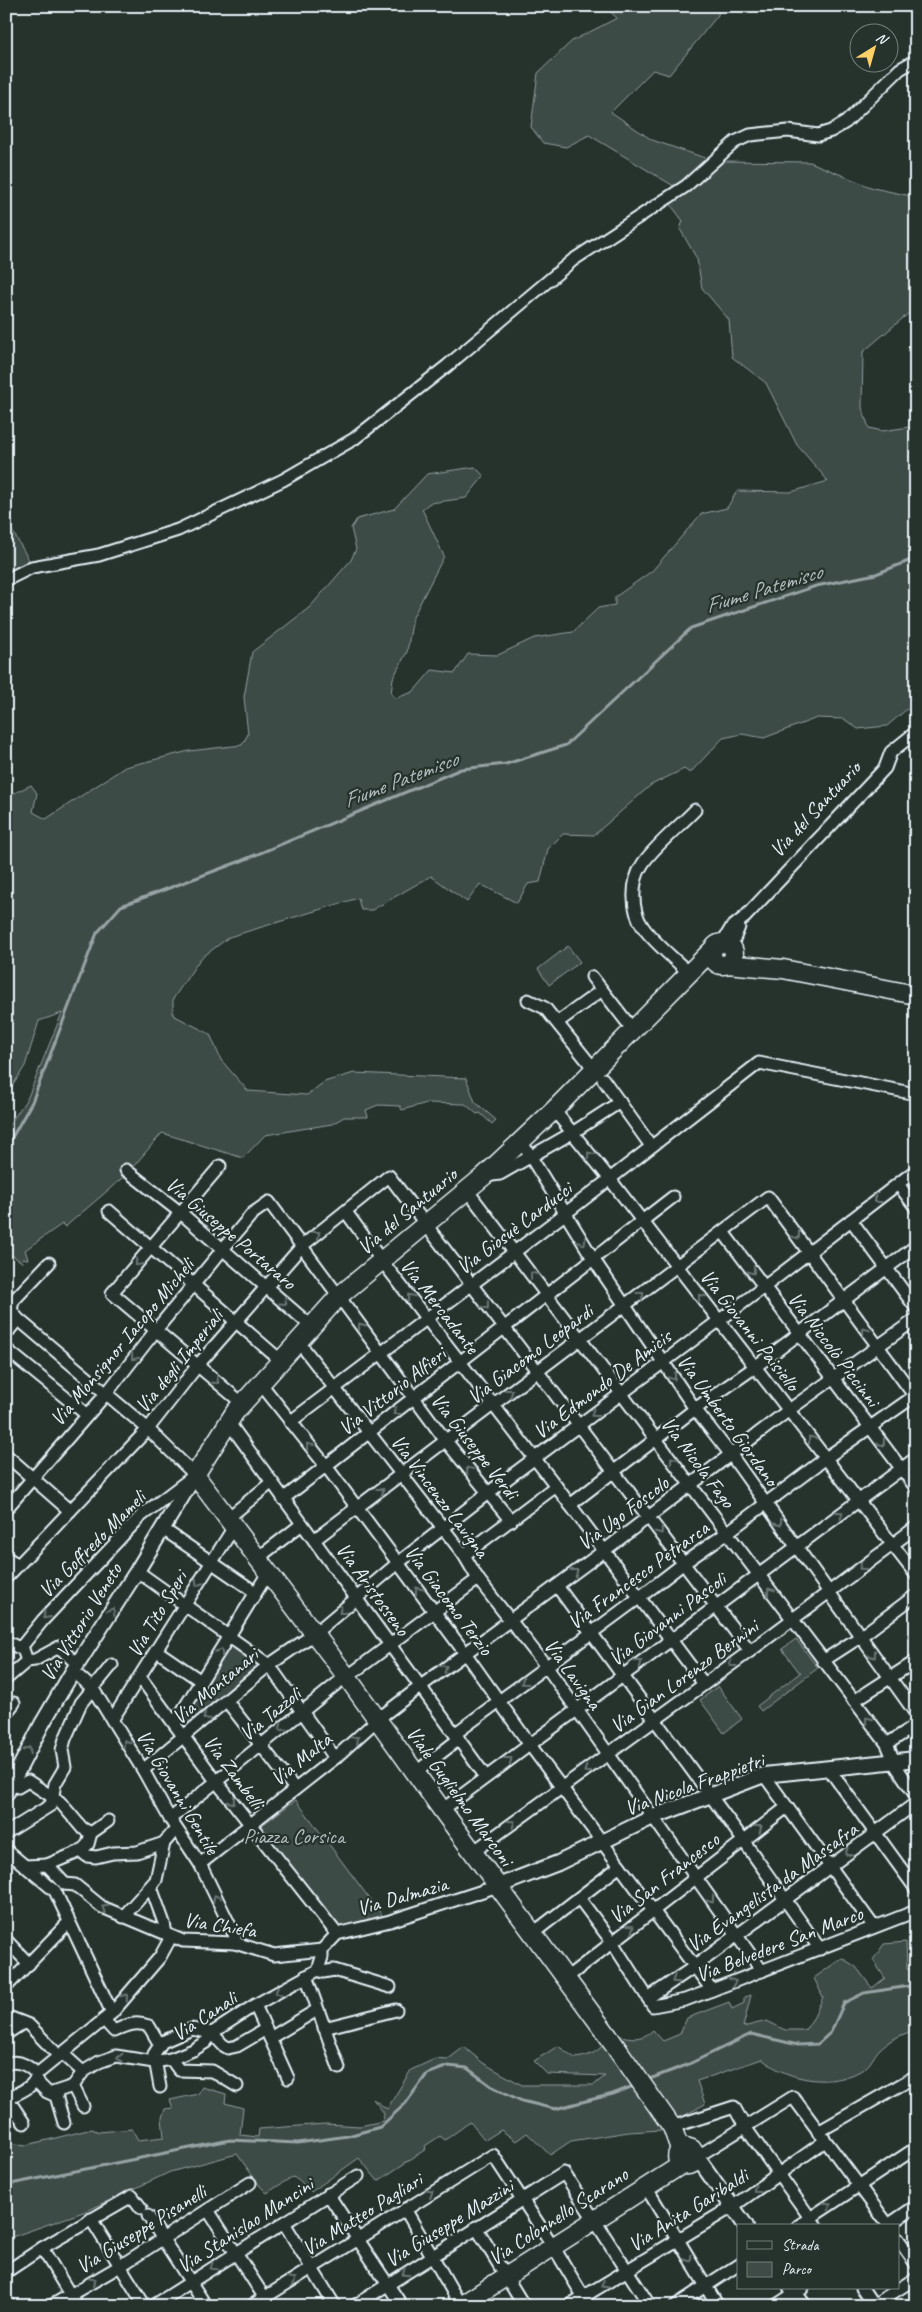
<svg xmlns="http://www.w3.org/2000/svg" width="922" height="2312" viewBox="0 0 922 2312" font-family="Caveat,sans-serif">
<rect width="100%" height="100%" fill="#26332d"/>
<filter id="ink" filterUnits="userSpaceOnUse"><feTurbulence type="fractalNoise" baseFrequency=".02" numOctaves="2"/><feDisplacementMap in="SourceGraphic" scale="10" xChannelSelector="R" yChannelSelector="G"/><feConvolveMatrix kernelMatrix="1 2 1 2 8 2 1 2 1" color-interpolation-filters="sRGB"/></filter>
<g filter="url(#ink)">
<g fill="#3e4b47" stroke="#939ea0">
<polygon points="604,6 719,6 718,15 669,75 653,70 611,112 652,140 711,160 677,188 589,135 566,147 543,143 531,127 538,73 572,41 617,18"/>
<polygon points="721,161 810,162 873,188 916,197 916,307 863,352 862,408 869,428 882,431 916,426 916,708 907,709 887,726 858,729 844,719 817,718 764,738 742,734 723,738 690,773 684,769 651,785 594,835 563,834 548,849 540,882 528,884 517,903 480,884 467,902 431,876 372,910 361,910 358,898 229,937 200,959 173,999 173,1015 210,1034 221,1060 248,1091 307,1095 324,1082 354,1073 466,1078 475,1102 496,1120 492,1124 480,1113 477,1114 465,1104 427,1103 402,1110 400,1106 378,1105 366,1110 368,1117 344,1117 332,1124 265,1135 243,1158 162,1133 127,1174 65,1227 62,1224 25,1250 28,1259 22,1258 23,1263 12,1255 6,1258 6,1130 28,1097 62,1013 39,1021 25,1066 6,1096 6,797 31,785 37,793 33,812 46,819 125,767 189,751 242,745 248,734 244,697 252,652 310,607 351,560 356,549 351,528 357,519 394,509 427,474 475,467 484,476 466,498 430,503 422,509 444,556 413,617 407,652 393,678 391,694 396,698 413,692 432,670 455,673 468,654 498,655 534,638 573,632 598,608 615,605 615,597 652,571 701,514 727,508 737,491 791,492 828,481 797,445 766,383 732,357 729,320 702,288 697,259 680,229 683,221 668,201"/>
<polygon points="6,520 29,560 6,573"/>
<polygon points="568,946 580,962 549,985 538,969"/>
<polygon points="796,1639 818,1668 761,1711 757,1706 801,1672 799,1672 782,1649"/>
<polygon points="230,1643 261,1665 187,1728 180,1720"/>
<polygon points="718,1686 742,1719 724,1733 700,1700"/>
<polygon points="296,1800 384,1918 339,1930 258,1828"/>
<path d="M906 1942 907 1969 916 1970V2030C904 2033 887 2041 879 2050 874 2055 871 2064 865 2068 835 2089 788 2081 762 2059L697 2081 705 2104 675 2121 616 2035C631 2038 641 2041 653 2030L663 2041 680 2034 687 2018 729 2002 732 2009 744 2003V1997L751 1995 743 2027 767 2021 785 2030H805L814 2017 823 1997 814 1978 842 1958 856 1967 872 1988 885 1978 873 1960 884 1944Z"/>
<path d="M604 2042 662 2130 629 2132 571 2141 550 2155 527 2133 516 2141 501 2130 485 2140 470 2122 445 2140 440 2136 425 2146 426 2149 378 2181 359 2158 311 2192 298 2179 292 2177 267 2193 260 2186 237 2154 170 2172 89 2210 6 2239V2143L27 2145 92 2129 99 2132 132 2129 138 2140 164 2137 162 2118 165 2109 173 2108 170 2100 198 2094 202 2087 226 2094 225 2103 243 2108 240 2135 258 2137 259 2129 325 2124 360 2126 383 2121 384 2113 373 2099 387 2109 411 2070 435 2059 447 2060 464 2047 483 2063 522 2085H594L605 2076 547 2074 534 2061 558 2046 575 2058C585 2057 600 2053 604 2042Z"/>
</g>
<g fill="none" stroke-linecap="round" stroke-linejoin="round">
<g stroke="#98a3a5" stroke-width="3">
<polyline points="6,1148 32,1102 97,933 121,906 241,861 461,769 506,764 566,745 691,628 816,586 876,574 916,558"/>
<polyline points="647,2080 689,2064 751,2034 798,2045 818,2044 831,2032 844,2003 864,1993 916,1985"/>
<polyline points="6,2187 11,2184 230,2140 298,2143 348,2136 380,2127 405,2104 427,2074 448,2066 467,2068 491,2086 522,2101 555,2109 613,2094 636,2085"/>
</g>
<g stroke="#e8f1f8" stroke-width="15">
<g id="minor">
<polyline points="6,580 32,567 99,555 178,530 283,480 354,439 447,366 573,260 686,186 735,142 750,135 788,131 818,135 831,131 846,122 900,69 916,60"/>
<polyline points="722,943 731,928 745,917 885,768 891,752 916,732"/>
<polyline points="731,947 739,927"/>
<path d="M689 973C674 958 655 944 643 927 631 910 631 882 642 865 652 848 681 825 695 810"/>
<polyline points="592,977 633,1030"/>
<polyline points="528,1000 545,1008 594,1069"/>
<polyline points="558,1022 602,990"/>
<polyline points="603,1079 651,1146"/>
<polyline points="554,1110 609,1178 916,1575"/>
<polyline points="521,1141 594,1260 695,1409 731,1455 916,1714"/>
<polyline points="220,1166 112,1293 243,1404"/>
<polyline points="126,1170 181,1213 311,1326"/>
<polyline points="485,1176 500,1174 572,1133 620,1102"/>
<polyline points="898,1184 916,1208"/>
<polyline points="467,1190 887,1744 896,1766 916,1796"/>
<polyline points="109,1211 280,1360"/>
<polyline points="346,1212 382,1261 556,1486 704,1684"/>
<polyline points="851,1220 916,1308"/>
<polyline points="723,1232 916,1488"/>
<polyline points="6,1334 18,1319"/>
<polyline points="298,1341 464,1555 478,1579 546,1666 762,1971"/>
<polyline points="6,1349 87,1415"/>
<polyline points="261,1384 326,1466 465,1653 530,1745 712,1990"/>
<polyline points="290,1422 566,1213 759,1063 916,1094"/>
<polyline points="229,1423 486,1777"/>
<polyline points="6,1455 70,1511"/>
<polyline points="283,1499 673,1197"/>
<polyline points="570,1505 695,1409 755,1367 916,1246"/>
<polyline points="6,1509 106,1394 156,1330 252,1214 269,1202 446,1441 511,1521"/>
<polyline points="228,1518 272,1482"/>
<polyline points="163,1529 255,1592"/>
<polyline points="314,1540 768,1197 916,1398"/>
<polyline points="464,1555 556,1486"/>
<polyline points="6,1557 18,1565"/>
<polyline points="258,1558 302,1524"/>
<polyline points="137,1571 269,1665 335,1758"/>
<polyline points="6,1578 148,1429 198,1365 302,1246 389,1176 750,1651"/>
<polyline points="557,1586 743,1840 820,1949"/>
<polyline points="6,1641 17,1647 22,1646 27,1661"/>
<polyline points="22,1646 43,1620 141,1516 195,1475 148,1429 18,1319 11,1310 13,1301 49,1263"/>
<polyline points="157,1651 201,1681"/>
<polyline points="823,1661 860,1637 916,1595"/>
<polyline points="73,1671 93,1689 143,1770 170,1819 200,1864 235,1936 235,1943"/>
<polyline points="140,1677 216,1781 337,1934"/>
<polyline points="6,1679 27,1661 35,1660 59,1647 77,1664"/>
<polyline points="226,1700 295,1789"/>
<polyline points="854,1701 916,1661"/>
<polyline points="6,1713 14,1703"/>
<polyline points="112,1720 234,1527"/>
<polyline points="175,1723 268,1573"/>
<polyline points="456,1733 640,1597 684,1563 728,1532 826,1458 916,1395"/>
<polyline points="887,1744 916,1725"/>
<polyline points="829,1769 916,1889"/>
<polyline points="143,1770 269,1665 314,1634 398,1563 488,1493 764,1287 916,1170"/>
<polyline points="415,1773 459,1739"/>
<polyline points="764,1775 874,1927"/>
<polyline points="12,1783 18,1787 28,1781 60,1802 82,1828 91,1833"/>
<polyline points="442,1810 916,1458"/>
<polyline points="170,1819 345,1677 347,1677 478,1579"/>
<polyline points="6,1833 51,1805 55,1784 65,1767 62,1750 65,1739 81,1703 112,1665"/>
<polyline points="6,1850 25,1866"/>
<polyline points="81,1851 87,1856 96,1857 113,1853 137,1852 164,1843"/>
<polyline points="473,1852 750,1651 916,1527"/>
<polyline points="200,1864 335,1758 378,1719 421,1686 605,1550 789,1410 916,1319"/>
<polyline points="47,1865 81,1851 88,1844 91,1833 108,1821"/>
<polyline points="65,1884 75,1885 102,1907 183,1941 235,1943 274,1955 322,1950"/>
<polyline points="65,1884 47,1865 25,1866 55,1891 112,2013"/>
<polyline points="151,1887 164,1923 166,1934"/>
<polyline points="579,1898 612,1942 653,2006 685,2000 712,1990 916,1911"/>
<polyline points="123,1917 156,1880 164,1843 176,1829"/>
<polyline points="532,1934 620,1866"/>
<polyline points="6,1940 29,1964"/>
<polyline points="322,1950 337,1934 390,1921 498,1886"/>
<polyline points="318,1970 323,1972 334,1970 390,1987"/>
<polyline points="306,1976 339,2068"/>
<polyline points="565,1979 787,1807"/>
<polyline points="6,1987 68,1923"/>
<polyline points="648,1998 694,1967 916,1803"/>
<polyline points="255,2005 288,2078"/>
<polyline points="6,2016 29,2025 59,2056"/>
<path d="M104 2020 114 2031C127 2025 135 2021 149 2026L160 2045"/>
<polyline points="324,2028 396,2010"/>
<polyline points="6,2034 23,2023"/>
<polyline points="270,2038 317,2010"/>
<polyline points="63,2054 83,2072 99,2062 116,2056 154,2062 171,2059 193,2050 206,2042 212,2033 255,2005 318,1970 322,1957 322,1950"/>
<polyline points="171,2059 179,2070 212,2071 237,2086"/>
<path d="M6 2064C18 2059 29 2066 37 2074"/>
<polyline points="36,2081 47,2092 56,2096 64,2123"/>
<polyline points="73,2086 83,2106"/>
<polyline points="160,2087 154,2054 162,2042 192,2029 212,2033 223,2045 228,2048 237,2046 266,2029"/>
<polyline points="52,2093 73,2086 83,2072"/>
<path d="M6 2099C17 2093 35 2088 37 2074L112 2013 160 1957 171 1937"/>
<polyline points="8,2099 24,2123"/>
<polyline points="672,2127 734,2107 745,2127 816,2226"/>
<polyline points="818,2132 916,2076"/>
<polyline points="696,2154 703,2153 793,2097 889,2226"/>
<polyline points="646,2187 718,2306"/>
<polyline points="328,2194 402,2306"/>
<polyline points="405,2209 461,2306"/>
<polyline points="208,2210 270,2306"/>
<polyline points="148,2216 206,2306"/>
<polyline points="91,2219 145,2306"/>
<polyline points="284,2223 335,2306"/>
<polyline points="888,2225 916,2206"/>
<polyline points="798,2226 916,2148"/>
<polyline points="476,2227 524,2306"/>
<polyline points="898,2239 916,2264"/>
<polyline points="42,2248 77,2306"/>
<polyline points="6,2272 42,2248 132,2196 141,2208"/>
<polyline points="862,2288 874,2306"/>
<polyline points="51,2306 120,2266 250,2183"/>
<polyline points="153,2306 358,2176"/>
<polyline points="251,2306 493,2155 553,2246 589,2306"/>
<polyline points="354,2306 564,2173 650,2306"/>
<polyline points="568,2306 732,2207 825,2141"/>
<polyline points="675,2306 738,2265"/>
<polyline points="775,2306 803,2288"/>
<polyline points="872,2306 916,2278"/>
</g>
</g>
<g stroke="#e8f1f8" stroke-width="18">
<g id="tertiary">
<polyline points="6,1794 42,1724 73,1671 137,1571 195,1475"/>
<polyline points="498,1886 558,1863 653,1817 764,1775 916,1759"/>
<polyline points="696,2159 702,2164 746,2226"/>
<polyline points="791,2288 804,2306"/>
<polyline points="6,2304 8,2306"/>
</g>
</g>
<g stroke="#e8f1f8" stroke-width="21">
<g id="primary">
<circle cx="723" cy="954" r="11"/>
<polyline points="727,964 783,969 916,995"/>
<path d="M680 2149 686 2147 692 2149 696 2156 692 2164C680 2169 673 2159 680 2149L672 2127 609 2037 442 1810 347 1677 195 1475 235 1412 339 1296 484 1176 554 1110 712 950"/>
<polyline points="460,2306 681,2165"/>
</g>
</g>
<use href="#minor" stroke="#26332d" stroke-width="11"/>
<use href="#tertiary" stroke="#26332d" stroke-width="14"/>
<use href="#primary" stroke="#26332d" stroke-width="18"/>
</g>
<defs><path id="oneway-chevron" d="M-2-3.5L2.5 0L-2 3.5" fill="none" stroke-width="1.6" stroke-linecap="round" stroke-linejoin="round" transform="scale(1.25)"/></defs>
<g stroke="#6a7674">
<use href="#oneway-chevron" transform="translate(590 1155) rotate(-129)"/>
<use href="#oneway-chevron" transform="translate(877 1200) rotate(143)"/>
<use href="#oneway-chevron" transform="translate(317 1234) rotate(-38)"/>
<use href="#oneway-chevron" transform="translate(797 1236) rotate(53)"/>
<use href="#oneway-chevron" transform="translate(583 1242) rotate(59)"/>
<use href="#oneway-chevron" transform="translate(138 1263) rotate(131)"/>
<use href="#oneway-chevron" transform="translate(752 1271) rotate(53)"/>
<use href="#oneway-chevron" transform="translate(533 1275) rotate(-127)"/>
<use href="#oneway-chevron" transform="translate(641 1295) rotate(-38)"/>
<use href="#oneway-chevron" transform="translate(410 1297) rotate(-128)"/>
<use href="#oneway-chevron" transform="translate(701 1297) rotate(-129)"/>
<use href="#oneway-chevron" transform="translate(284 1302) rotate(42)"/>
<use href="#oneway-chevron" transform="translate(486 1306) rotate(52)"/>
<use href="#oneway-chevron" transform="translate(361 1326) rotate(-126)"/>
<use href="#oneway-chevron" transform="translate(865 1331) rotate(-127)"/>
<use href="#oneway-chevron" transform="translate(134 1357) rotate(128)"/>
<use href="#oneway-chevron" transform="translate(673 1377) rotate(56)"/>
<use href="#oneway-chevron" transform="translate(216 1381) rotate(41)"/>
<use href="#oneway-chevron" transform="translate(510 1392) rotate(-37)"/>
<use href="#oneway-chevron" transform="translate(396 1412) rotate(142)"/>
<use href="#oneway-chevron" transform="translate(594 1414) rotate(144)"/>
<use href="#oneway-chevron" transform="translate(811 1439) rotate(-128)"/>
<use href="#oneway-chevron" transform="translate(882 1443) rotate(53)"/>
<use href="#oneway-chevron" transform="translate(309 1446) rotate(-130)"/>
<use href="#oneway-chevron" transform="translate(673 1460) rotate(-127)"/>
<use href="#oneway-chevron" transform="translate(469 1470) rotate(-130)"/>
<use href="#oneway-chevron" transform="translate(381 1491) rotate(-37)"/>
<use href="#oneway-chevron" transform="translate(840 1514) rotate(-36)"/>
<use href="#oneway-chevron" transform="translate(779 1523) rotate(55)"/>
<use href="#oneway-chevron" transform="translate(660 1531) rotate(53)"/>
<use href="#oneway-chevron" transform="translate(862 1567) rotate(144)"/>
<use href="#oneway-chevron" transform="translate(575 1572) rotate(-37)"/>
<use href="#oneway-chevron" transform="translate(198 1583) rotate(123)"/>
<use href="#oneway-chevron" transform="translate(418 1590) rotate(-126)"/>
<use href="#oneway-chevron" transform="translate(770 1591) rotate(-127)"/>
<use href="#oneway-chevron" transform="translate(112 1611) rotate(-57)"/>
<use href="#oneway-chevron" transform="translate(342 1611) rotate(141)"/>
<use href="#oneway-chevron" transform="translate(46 1616) rotate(132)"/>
<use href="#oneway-chevron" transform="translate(220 1652) rotate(-57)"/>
<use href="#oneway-chevron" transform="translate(873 1655) rotate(54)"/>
<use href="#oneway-chevron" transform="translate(639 1663) rotate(-37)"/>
<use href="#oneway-chevron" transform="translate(732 1664) rotate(144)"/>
<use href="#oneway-chevron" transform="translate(444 1668) rotate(-37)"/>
<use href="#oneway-chevron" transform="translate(524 1682) rotate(144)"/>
<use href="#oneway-chevron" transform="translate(206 1717) rotate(140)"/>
<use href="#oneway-chevron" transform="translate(868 1720) rotate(-128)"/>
<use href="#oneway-chevron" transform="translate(282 1728) rotate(140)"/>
<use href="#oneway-chevron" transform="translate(356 1739) rotate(-42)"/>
<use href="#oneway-chevron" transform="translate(126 1743) rotate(-122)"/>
<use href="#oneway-chevron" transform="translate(28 1750) rotate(-63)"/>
<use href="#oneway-chevron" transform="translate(509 1760) rotate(-37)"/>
<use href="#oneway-chevron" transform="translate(587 1770) rotate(145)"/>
<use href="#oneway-chevron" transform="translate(232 1801) rotate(52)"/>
<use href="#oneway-chevron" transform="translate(512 1823) rotate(-36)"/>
<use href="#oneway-chevron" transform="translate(759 1828) rotate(-37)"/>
<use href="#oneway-chevron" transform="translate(848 1853) rotate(145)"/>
<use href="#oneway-chevron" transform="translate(216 1898) rotate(-116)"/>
<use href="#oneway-chevron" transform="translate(711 1900) rotate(54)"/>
<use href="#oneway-chevron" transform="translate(105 1908) rotate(-149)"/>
<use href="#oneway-chevron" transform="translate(631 1928) rotate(-36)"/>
<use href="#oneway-chevron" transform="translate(675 1980) rotate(147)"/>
<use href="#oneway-chevron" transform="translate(733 1982) rotate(-21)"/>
<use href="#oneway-chevron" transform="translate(278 1992) rotate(151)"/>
<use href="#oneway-chevron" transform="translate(125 1997) rotate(-51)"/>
<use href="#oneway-chevron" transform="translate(120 2058) rotate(-178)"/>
<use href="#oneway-chevron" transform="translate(756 2190) rotate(144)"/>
<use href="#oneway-chevron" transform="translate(430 2193) rotate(-31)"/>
<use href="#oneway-chevron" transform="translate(828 2205) rotate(-35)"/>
<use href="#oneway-chevron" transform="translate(689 2259) rotate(57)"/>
<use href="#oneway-chevron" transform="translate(213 2267) rotate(146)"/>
<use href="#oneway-chevron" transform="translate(405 2273) rotate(147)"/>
<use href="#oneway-chevron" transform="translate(293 2280) rotate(-32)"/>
<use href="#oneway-chevron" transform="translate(93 2281) rotate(-29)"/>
<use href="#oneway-chevron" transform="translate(604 2285) rotate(149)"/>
</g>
</g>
<g text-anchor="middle" stroke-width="4.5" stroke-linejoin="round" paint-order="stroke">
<g font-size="21" fill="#e8f1f8" stroke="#26332d">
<text transform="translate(815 809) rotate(-47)" y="7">Via del Santuario</text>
<text transform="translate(407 1211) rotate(-40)" y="7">Via del Santuario</text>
<text transform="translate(514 1228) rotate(-37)" y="7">Via Giosuè Carducci</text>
<text transform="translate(231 1233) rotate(40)" y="7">Via Giuseppe Portararo</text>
<text transform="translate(440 1306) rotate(52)" y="7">Via Mercadante</text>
<text transform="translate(750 1330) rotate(52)" y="7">Via Giovanni Paisiello</text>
<text transform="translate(122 1342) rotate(-50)" y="7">Via Monsignor Iacopo Micheli</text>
<text transform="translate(834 1349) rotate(53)" y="7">Via Niccolò Piccinni</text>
<text transform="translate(530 1354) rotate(-37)" y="7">Via Giacomo Leopardi</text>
<text transform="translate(179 1361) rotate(-51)" y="7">Via degli Imperiali</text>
<text transform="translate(602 1384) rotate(-37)" y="7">Via Edmondo De Amicis</text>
<text transform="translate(392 1391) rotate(-38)" y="7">Via Vittorio Alfieri</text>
<text transform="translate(728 1420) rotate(54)" y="7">Via Umberto Giordano</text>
<text transform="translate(475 1446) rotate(52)" y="7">Via Giuseppe Verdi</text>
<text transform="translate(698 1462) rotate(53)" y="7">Via Nicola Fago</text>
<text transform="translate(440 1496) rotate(53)" y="7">Via Vincenzo Lavigna</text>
<text transform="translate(623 1513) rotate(-37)" y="7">Via Ugo Foscolo</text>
<text transform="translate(92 1544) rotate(-45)" y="7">Via Goffredo Mameli</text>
<text transform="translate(638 1575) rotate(-36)" y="7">Via Francesco Petrarca</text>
<text transform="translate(373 1589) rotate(54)" y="7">Via Aristosseno</text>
<text transform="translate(449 1600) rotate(53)" y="7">Via Giacomo Terzio</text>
<text transform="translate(157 1614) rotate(-59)" y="7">Via Tito Speri</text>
<text transform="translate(667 1619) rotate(-37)" y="7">Via Giovanni Pascoli</text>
<text transform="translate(81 1622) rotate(-58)" y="7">Via Vittorio Veneto</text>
<text transform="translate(573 1674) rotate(54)" y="7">Via Lavigna</text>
<text transform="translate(684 1676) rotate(-36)" y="7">Via Gian Lorenzo Bernini</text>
<text transform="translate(215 1686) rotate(-40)" y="7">Via Montanari</text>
<text transform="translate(270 1714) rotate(-39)" y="7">Via Tazzoli</text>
<text transform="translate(301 1759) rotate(-39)" y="7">Via Malta</text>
<text transform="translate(234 1772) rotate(53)" y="7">Via Zambelli</text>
<text transform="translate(694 1784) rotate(-20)" y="7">Via Nicola Frappietri</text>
<text transform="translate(178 1792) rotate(59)" y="7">Via Giovanni Gentile</text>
<text transform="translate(460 1796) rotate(54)" y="7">Viale Guglielmo Marconi</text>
<text transform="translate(664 1878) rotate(-38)" y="7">Via San Francesco</text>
<text transform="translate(772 1887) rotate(-36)" y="7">Via Evangelista da Massafra</text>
<text transform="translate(402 1896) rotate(-16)" y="7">Via Dalmazia</text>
<text transform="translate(220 1925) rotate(9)" y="7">Via Chiefa</text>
<text transform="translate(779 1944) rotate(-21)" y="7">Via Belvedere San Marco</text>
<text transform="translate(204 2016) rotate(-33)" y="7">Via Canali</text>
<text transform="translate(688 2210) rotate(-32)" y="7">Via Anita Garibaldi</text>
<text transform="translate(362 2214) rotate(-32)" y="7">Via Matteo Pagliari</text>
<text transform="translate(558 2216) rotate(-33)" y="7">Via Colonnello Scarano</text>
<text transform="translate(449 2223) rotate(-32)" y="7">Via Giuseppe Mazzini</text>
<text transform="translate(245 2225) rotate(-33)" y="7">Via Stanislao Mancini</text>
<text transform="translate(141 2229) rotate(-32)" y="7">Via Giuseppe Pisanelli</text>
</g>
<g font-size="21" fill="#b5bfc3" stroke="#26332d">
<text x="294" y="1843">Piazza Corsica</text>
</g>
<g font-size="22" font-style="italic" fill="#b3bdc0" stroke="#26332d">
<text transform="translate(763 588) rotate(-17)" y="8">Fiume Patemisco</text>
<text transform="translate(400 779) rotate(-21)" y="8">Fiume Patemisco</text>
</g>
</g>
<rect width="922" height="2312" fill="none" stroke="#26332d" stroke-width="25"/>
<rect x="12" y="12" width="897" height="2287" fill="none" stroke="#e8f1f8" stroke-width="2" filter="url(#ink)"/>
<rect x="737" y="2224" width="162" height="65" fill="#26332d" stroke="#747f7e"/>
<rect x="747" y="2241" width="25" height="8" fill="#26332d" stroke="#747f7e"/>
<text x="782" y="2250" font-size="15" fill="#e8f1f8">Strada</text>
<rect x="747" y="2262" width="25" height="15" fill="#3e4b47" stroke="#747f7e"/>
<text x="782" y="2274" font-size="15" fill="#e8f1f8">Parco</text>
<g transform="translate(874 48) rotate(37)"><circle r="24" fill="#26332d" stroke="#747f7e"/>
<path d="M0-4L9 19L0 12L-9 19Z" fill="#ffd166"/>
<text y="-8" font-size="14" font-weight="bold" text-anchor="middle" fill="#e8f1f8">N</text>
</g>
</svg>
